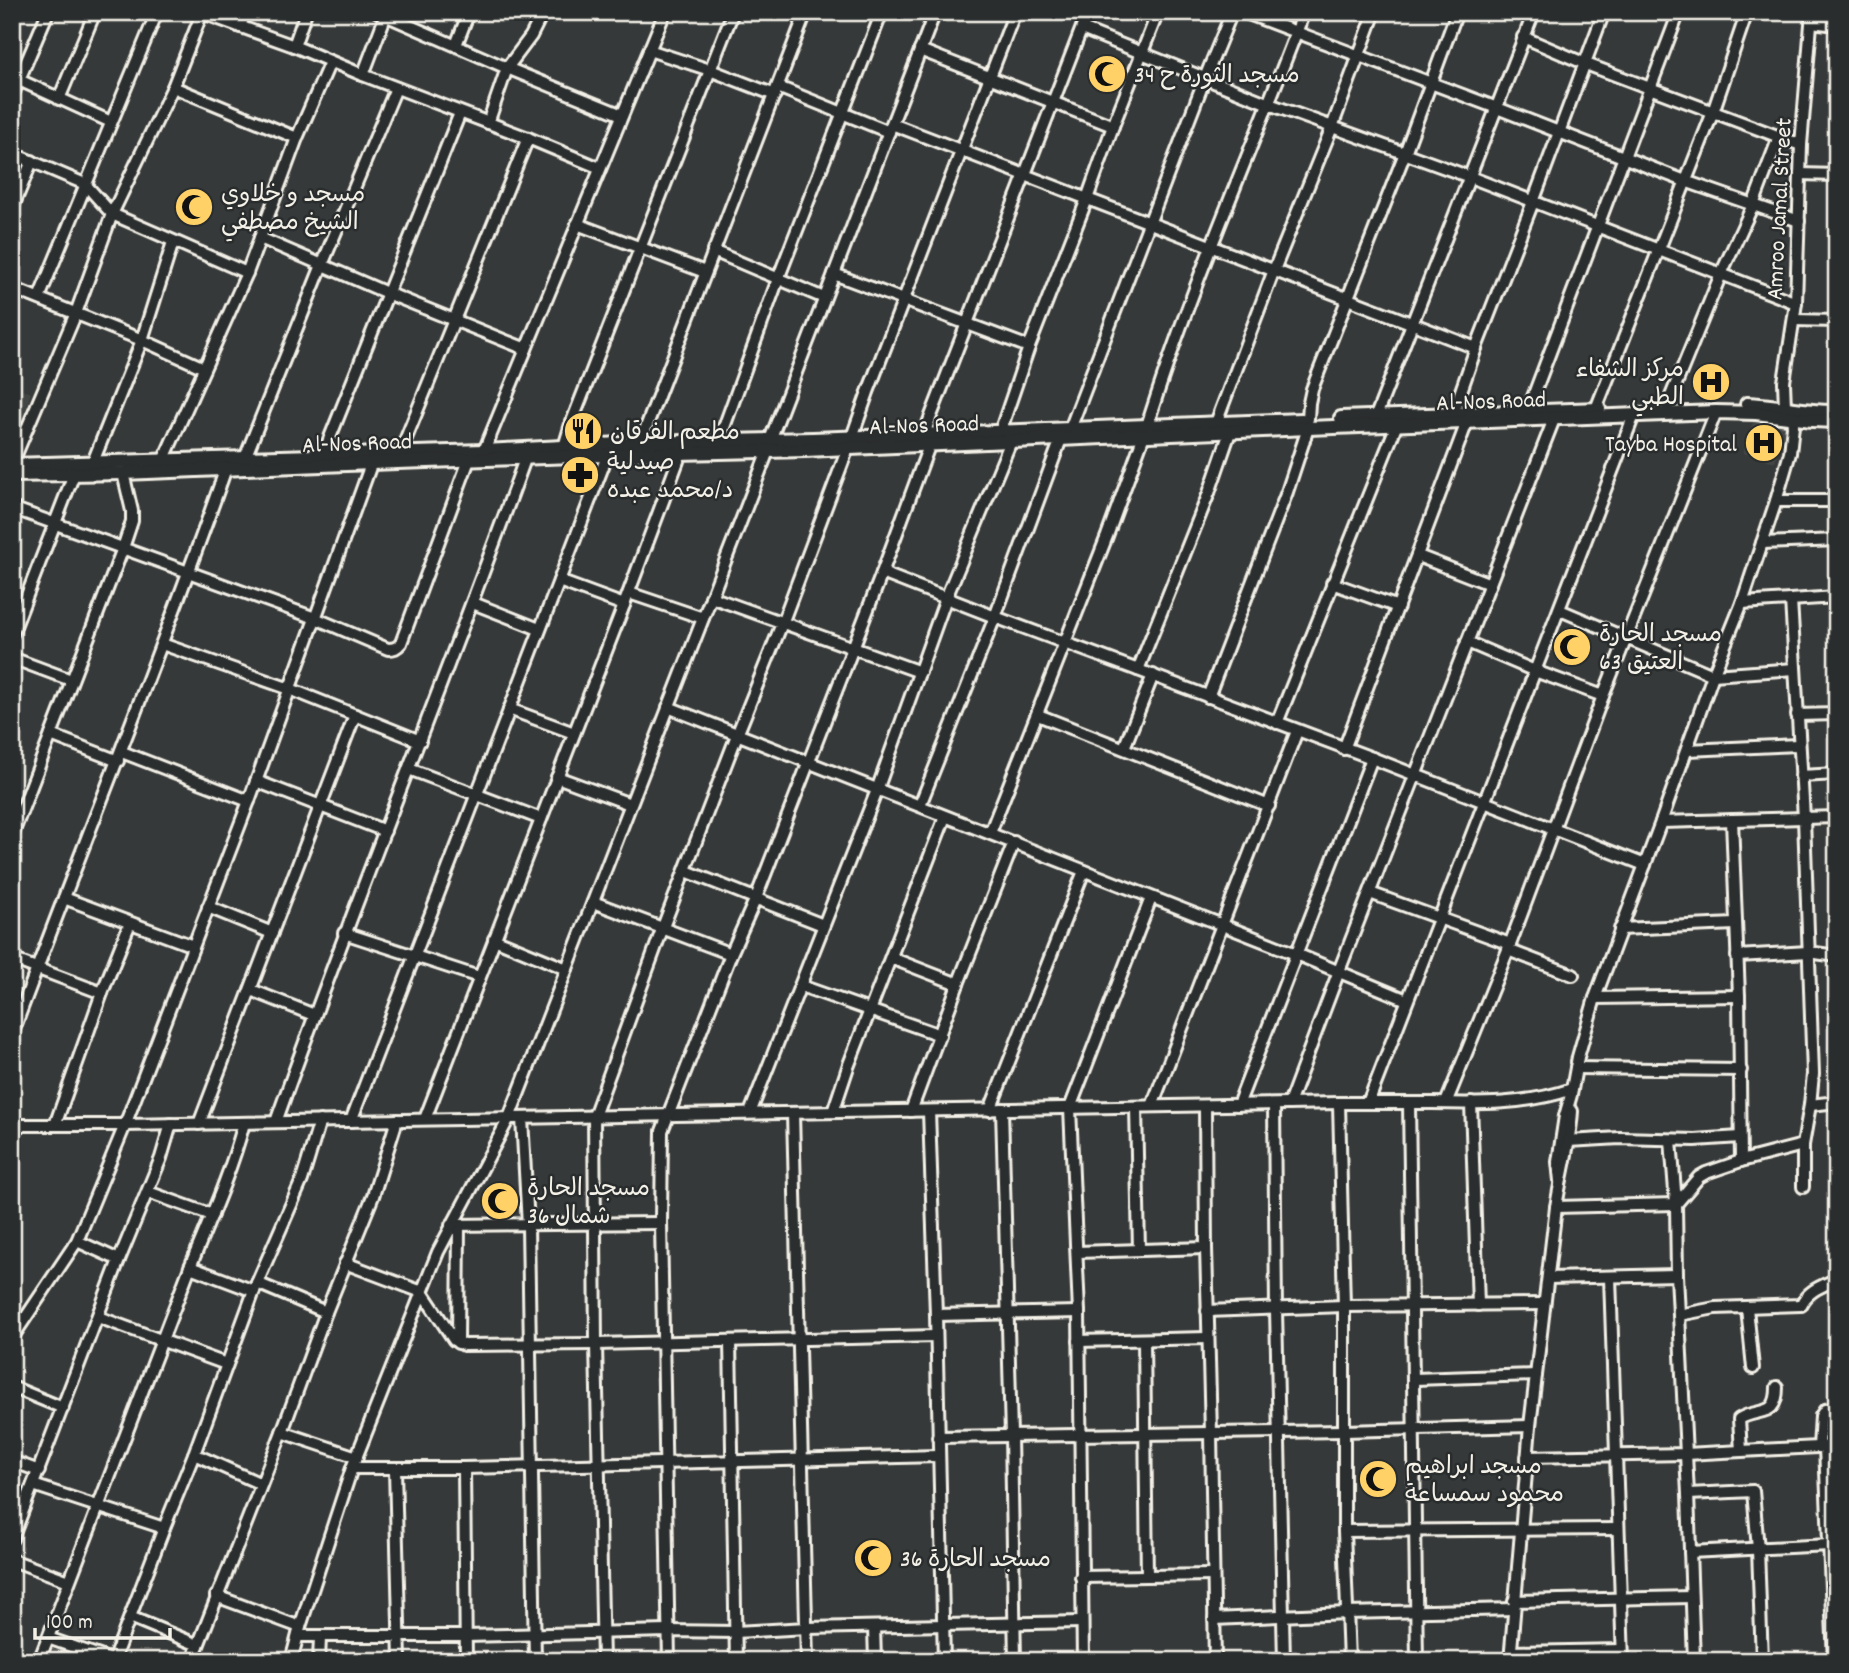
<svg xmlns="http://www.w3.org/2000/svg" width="1849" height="1673" viewBox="0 0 1849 1673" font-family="Dekko,'Playpen Sans Arabic',sans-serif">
<rect width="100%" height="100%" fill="#363939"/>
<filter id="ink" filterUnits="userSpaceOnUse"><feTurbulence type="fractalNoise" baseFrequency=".0143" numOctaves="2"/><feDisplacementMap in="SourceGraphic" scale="14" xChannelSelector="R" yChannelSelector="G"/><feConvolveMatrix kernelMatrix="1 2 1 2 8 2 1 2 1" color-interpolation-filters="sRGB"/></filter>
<g filter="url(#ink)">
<g fill="#434645">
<polygon points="12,386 31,393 12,448"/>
<polygon points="1785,420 1787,424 1775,462 1743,453 1753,422"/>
</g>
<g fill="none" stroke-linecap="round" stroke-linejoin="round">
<g stroke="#f4f1e8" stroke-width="16">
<g id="minor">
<polyline points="200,12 294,46 363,75 528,138 600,168"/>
<polyline points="378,12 507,68 622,115"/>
<polyline points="1243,12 1497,108 1685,181 1799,221"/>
<polyline points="1811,22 1837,25"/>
<polyline points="240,27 245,12"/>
<polyline points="1082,29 1269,104 1470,177 1796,303"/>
<polyline points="1523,37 1586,64 1801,145"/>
<polyline points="456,45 469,12"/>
<polyline points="294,46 306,12"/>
<polyline points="649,50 710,70 775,95"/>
<polyline points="920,50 1113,126"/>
<polyline points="363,75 387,12"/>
<polyline points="19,80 111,122"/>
<polyline points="173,87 297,138"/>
<polyline points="778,87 889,132"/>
<polyline points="12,96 48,12"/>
<polyline points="59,99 95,12"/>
<polyline points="488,123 507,68 531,36 543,12"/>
<polyline points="892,124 1476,348"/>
<polyline points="12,153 85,184 112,214 247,273"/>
<polyline points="1800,174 1837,175"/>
<polyline points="12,209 32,161"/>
<polyline points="577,224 705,272"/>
<polyline points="260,238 387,293 526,349"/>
<polyline points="713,251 824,298"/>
<polyline points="834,274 1029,347"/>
<polyline points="12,288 142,340 204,368"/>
<polyline points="39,298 157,12"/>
<polyline points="1794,320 1837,321"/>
<polyline points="1667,406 1721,274 1753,205 1779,137"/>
<polyline points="1596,409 1713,112 1747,12"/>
<polyline points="1528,410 1679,12"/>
<polyline points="1453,414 1476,348 1533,202 1604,12"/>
<polyline points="1376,416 1534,12"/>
<polyline points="1308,419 1309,403 1312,389 1405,153 1457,12"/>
<polyline points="1216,423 1274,270 1332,127 1375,12"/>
<path d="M1147 426C1191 285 1252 150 1304 12"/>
<polyline points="1070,429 1205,78 1232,12"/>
<polyline points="1000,432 1029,347 1087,199 1113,126 1158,12"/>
<polyline points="924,434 1088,12"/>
<polyline points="852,437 868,392 1015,12"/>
<polyline points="719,441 778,279 882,12"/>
<polyline points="640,443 806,12"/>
<polyline points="564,447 571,424 733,12"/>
<polyline points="484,451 665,12"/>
<polyline points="400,453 528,138"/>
<polyline points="323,455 460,113"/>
<polyline points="245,458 322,265 396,88"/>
<polyline points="163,461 247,273 297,138 330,62"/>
<polyline points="93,462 142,340 173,242"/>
<polyline points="12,464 76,313 112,214 173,87 202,13"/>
<polyline points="1776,501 1837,501"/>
<path d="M12 508 315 618 388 649C394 649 397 648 401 643L469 460"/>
<polyline points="1762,543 1837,540"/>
<polyline points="1418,556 1490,584"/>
<polyline points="882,573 995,617 1138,670 1372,758 1645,865"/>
<polyline points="559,581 624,605"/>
<polyline points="1332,583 1398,607"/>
<polyline points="629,593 703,618"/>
<polyline points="711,597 920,672"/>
<polyline points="1791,600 1804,818 1813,1074 1810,1105 1803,1145 1803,1187"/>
<polyline points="473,603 539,629"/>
<polyline points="1742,603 1837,597"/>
<polyline points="1560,610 1713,675 1795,669"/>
<polyline points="12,634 74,474"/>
<polyline points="1467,642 1535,671 1603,696"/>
<polyline points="162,644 290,689 420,741"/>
<polyline points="12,658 71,680"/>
<polyline points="1138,670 1209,493 1230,432"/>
<polyline points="1208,697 1287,492 1308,428"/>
<polyline points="668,707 1296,954 1407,1000"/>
<polyline points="509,709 574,733"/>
<polyline points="1038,715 1269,806"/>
<polyline points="1797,715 1837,714"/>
<polyline points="1277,723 1397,424"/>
<polyline points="51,735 118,761"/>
<polyline points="1124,748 1153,675"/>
<polyline points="1344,749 1467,422"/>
<polyline points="1687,750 1798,745"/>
<polyline points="122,752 249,801"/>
<polyline points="409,769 541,819"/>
<polyline points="1801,776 1837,774"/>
<polyline points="557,777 630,804"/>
<polyline points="256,781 385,831"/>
<polyline points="920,805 995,617 1061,439"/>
<polyline points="1732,820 1739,996 1741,1161"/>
<polyline points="1661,822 1837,817"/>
<polyline points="990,833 1107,536 1144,435"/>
<polyline points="12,836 123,548 132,521 132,511 123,473"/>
<polyline points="686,871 823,925"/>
<polyline points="1370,893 1510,944"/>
<polyline points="64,898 193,946"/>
<polyline points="593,902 731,954"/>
<polyline points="208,907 272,933"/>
<polyline points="1620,929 1735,924"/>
<polyline points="344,933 479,977"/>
<polyline points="494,939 567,969"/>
<polyline points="1508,950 1573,975"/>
<polyline points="1737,956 1808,952 1837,956"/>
<polyline points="891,958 958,984"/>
<polyline points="12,959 102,993"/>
<polyline points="801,986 940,1035"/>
<polyline points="251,990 314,1015"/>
<polyline points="1595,998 1739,996"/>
<path d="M12 1035C82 846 159 659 226 468"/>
<polyline points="1576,1068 1741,1070"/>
<polyline points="1339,1103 1344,1306 1344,1531 1349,1661"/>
<path d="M1368 1103C1455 873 1547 645 1634 415"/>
<polyline points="1409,1103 1417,1661"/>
<polyline points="1446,1103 1508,950 1603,696 1716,412"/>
<polyline points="1471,1103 1478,1305"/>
<polyline points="1289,1104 1339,971 1554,419"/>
<polyline points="1238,1105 1372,758"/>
<polyline points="1274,1105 1276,1310 1284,1661"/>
<polyline points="1810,1105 1837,1102"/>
<polyline points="1152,1106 1297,731"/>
<polyline points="1205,1106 1206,1248 1211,1433 1215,1661"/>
<polyline points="1136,1107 1139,1250"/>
<polyline points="1002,1109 1011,1435 1015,1661"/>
<polyline points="990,1110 1084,871"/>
<polyline points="911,1111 958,984 1014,842"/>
<polyline points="929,1111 936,1315 944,1661"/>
<polyline points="833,1112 848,1067 945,817"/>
<polyline points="750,1113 877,790 946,598 1011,441"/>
<polyline points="793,1113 807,1661"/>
<polyline points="522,1118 528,1225 535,1661"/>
<polyline points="425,1119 624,605 681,453"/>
<polyline points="351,1121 607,456"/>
<path d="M276 1122C355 899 445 681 525 459"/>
<polyline points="199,1124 355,715"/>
<path d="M12 1125H125L1339 1103C1370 1103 1401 1103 1432 1103 1479 1104 1527 1105 1572 1089"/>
<polyline points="55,1125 102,993 130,923"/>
<polyline points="1671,1140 1676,1204 1677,1275 1688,1494 1694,1661"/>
<polyline points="1568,1141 1620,1138 1695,1140 1740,1137"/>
<polyline points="1560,1181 1558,1162 1565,1116 1571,1095 1578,1057 1595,998 1661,822 1713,675 1742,603 1776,501 1790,453 1793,426 1792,418 1785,407 1784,382 1796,303 1801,145 1812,12"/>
<polyline points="148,1192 212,1215"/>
<polyline points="1556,1207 1676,1204 1699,1177 1706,1173 1741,1161 1803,1145"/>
<polyline points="451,1225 661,1223"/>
<polyline points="77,1241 119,1260"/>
<polyline points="1077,1252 1206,1248"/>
<polyline points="345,1263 422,1292 454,1340 464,1345 596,1344 936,1336"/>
<polyline points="190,1267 254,1291"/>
<polyline points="1610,1277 1623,1661"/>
<polyline points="1548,1278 1677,1275"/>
<polyline points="257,1283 326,1312"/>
<polyline points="1747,1308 1753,1368"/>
<polyline points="1207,1311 1344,1306 1544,1304"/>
<polyline points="936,1315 1079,1312"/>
<path d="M1679 1315 1715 1308 1801 1305C1808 1290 1822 1286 1837 1279"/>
<polyline points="98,1317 226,1364"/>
<polyline points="12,1338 77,1241 125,1125 249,801 374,456"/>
<polyline points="1144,1340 1147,1576"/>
<polyline points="730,1341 736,1661"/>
<polyline points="1079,1341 1208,1338"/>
<polyline points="458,1343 459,1225"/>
<polyline points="1414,1379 1536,1375"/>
<polyline points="12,1387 63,1408"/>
<polyline points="282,1432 357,1457"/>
<polyline points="938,1437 1344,1431 1530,1426"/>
<polyline points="1819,1447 1821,1416 1825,1410 1837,1408"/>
<polyline points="1825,1447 1834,1661"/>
<path d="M1741 1451 1739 1419C1759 1407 1777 1419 1777 1387"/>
<polyline points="194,1454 261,1484"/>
<polyline points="1527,1457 1686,1454 1837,1446"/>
<polyline points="12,1461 39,1471"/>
<polyline points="352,1468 464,1468 938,1456"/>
<polyline points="464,1468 466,1661"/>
<polyline points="395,1469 400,1661"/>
<polyline points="33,1485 164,1528"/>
<polyline points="1688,1494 1753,1491 1758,1549 1762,1661"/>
<polyline points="1344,1531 1618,1529"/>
<polyline points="12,1539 119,1260 161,1158 171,1124"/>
<polyline points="1690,1552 1829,1545"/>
<polyline points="12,1560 69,1581"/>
<polyline points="1081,1577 1213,1575"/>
<polyline points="216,1596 300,1627"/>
<polyline points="1514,1601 1691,1597"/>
<polyline points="130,1617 198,1645"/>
<polyline points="1214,1619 1347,1613 1514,1609"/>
<polyline points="874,1627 875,1661"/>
<polyline points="298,1636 465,1636 668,1631 735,1632 807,1628 1082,1622"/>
<polyline points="48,1638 114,1661"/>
<polyline points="1511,1652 1622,1650"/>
<path d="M39 1661 190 1267C210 1219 231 1172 244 1123"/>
<polyline points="113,1661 164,1528 194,1454 257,1283 302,1180 320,1121"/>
<polyline points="192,1661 282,1432 326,1312 373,1196 397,1120"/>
<polyline points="291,1661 300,1627 352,1468 438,1252 509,1118 768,451 770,440 935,12"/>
<polyline points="319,1661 320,1637"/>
<polyline points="603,1661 596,1344 594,1116 663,927 737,735 783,621 848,448"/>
<polyline points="669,1661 661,1223 662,1131 731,954 756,898 882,573 929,446"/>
<polyline points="1083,1661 1079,1312 1070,1108 1151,898"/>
<path d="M1510 1661 1530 1426 1556 1207C1561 1175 1570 1144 1572 1111"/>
</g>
</g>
<g stroke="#f4f1e8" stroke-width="18">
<g id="major">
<path d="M1747 404C1777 405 1807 413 1837 412"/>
<polyline points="1341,418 1599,409"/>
<polyline points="12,465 484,451 640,443 813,439 1302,420"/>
<polyline points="12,475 123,473 397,462 636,454 805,450 1308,428 1716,412 1756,413 1812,420 1837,421"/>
</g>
</g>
<use href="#minor" stroke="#2a2d2e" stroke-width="10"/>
<use href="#major" stroke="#2a2d2e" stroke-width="12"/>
</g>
</g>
<defs>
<g id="mosque-disc" transform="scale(2.0125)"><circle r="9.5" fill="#ffd166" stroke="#2a2d2e"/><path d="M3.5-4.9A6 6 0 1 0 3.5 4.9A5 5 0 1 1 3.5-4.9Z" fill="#111"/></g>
<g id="hospital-disc" transform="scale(2.0125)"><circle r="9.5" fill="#ffd166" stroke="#2a2d2e"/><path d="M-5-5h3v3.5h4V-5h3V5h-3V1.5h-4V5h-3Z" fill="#111"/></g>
<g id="restaurant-disc" transform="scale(2.0125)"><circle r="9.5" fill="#ffd166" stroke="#2a2d2e"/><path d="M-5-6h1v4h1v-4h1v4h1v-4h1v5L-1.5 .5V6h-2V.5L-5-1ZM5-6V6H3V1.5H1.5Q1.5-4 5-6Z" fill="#111"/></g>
<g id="pharmacy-disc" transform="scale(2.0125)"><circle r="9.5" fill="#ffd166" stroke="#2a2d2e"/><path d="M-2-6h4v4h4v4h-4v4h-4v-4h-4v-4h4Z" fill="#111"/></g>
</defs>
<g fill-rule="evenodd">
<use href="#mosque-disc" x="1107" y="74"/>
<use href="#mosque-disc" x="194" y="207"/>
<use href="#hospital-disc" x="1711" y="382"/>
<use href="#restaurant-disc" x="583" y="431"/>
<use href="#hospital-disc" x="1764" y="443"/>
<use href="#pharmacy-disc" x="580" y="475"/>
<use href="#mosque-disc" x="1572" y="647"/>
<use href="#mosque-disc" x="500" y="1201"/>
<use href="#mosque-disc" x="1378" y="1479"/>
<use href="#mosque-disc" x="873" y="1558"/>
</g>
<g text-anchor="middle" stroke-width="5" stroke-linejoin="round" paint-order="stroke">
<g font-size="24" fill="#f4f1e8" stroke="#2a2d2e" text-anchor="start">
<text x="1134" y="82">مسجد الثورة ح 34</text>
<text x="221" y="201">مسجد و خلاوي<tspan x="221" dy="28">الشيخ مصطفي</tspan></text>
<text x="1684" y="376" text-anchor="end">مركز الشفاء<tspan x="1684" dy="28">الطبي</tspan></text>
<text x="610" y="439">مطعم الفرقان</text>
<text x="1737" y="451" text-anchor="end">Tayba Hospital</text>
<text x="607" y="469">صيدلية<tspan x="607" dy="28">د/محمد عبده</tspan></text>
<text x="1599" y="641">مسجد الحارة<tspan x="1599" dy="28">63 العتيق</tspan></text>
<text x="527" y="1195">مسجد الحارة<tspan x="527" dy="28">36 شمال</tspan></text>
<text x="1405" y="1473">مسجد ابراهيم<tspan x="1405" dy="28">محمود سمساعة</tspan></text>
<text x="900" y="1566">مسجد الحارة 36</text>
</g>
<g font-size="24" fill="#f4f1e8" stroke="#2a2d2e">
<text transform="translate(1778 209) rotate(-87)" y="8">Amroo Jamal Street</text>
<text transform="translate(1491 400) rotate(-2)" y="8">Al-Nos Road</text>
<text transform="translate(924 424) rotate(-2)" y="8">Al-Nos Road</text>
<text transform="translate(357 442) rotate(-2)" y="8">Al-Nos Road</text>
</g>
</g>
<rect width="1849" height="1673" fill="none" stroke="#2a2d2e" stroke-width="42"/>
<rect x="21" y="21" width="1807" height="1631" fill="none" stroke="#f4f1e8" stroke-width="2.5" filter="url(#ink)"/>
<path d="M35 1628v10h135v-10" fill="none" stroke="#f4f1e8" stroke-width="3.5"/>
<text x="46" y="1628" font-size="21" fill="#f4f1e8" stroke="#2a2d2e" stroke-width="5" paint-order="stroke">100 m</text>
</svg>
